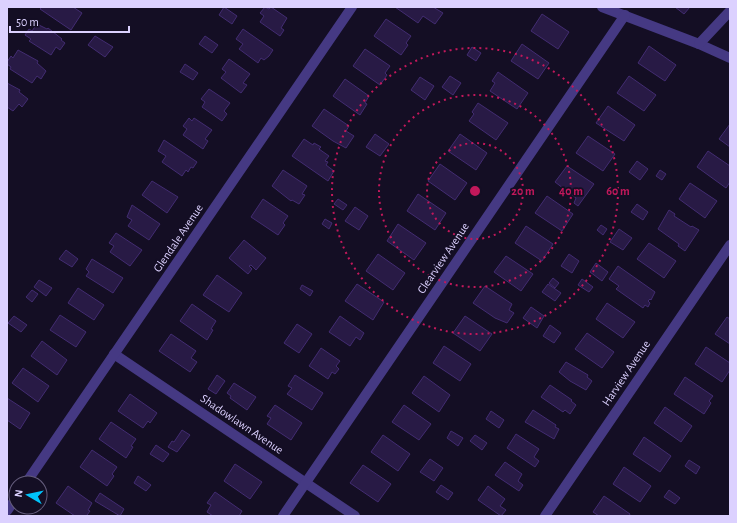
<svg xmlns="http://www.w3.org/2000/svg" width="737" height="523" viewBox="0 0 737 523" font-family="'Alegreya Sans',sans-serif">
<rect width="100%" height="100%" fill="#140e24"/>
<g fill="#281a45" stroke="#422c71">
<polygon points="42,7 73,7 82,13 71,30 40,9"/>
<polygon points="224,7 237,16 232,24 219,15"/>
<polygon points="265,7 269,9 271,7 287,18 281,28 284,30 280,36 260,22 264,16 260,13"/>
<polygon points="395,7 433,7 443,13 435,24 423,16 418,23"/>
<polygon points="675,7 690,7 684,14"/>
<polygon points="542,14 569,32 558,49 531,31"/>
<polygon points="386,19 411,36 406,43 408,45 401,55 374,36"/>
<polygon points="37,24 47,29 48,28 62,39 61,40 65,43 60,50 56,47 51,55 29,41 31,39 25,35 29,29 32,31"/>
<polygon points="243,29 273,50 269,56 264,60 261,58 258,63 239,49 243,44 236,39"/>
<polygon points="95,36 113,47 105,57 88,45"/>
<polygon points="205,36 218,45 212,53 199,44"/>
<polygon points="522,44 549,63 538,79 511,61"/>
<polygon points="649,46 676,65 665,81 638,63"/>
<polygon points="472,47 481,53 476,61 467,55"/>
<polygon points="365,49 390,66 385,73 387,75 380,85 353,66"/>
<polygon points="18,50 38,61 37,63 46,71 41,79 37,76 32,83 10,69 11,67 7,64 7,62 11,56 13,58"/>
<polygon points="229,59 250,74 243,83 247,85 241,93 221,78 226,72 222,69"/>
<polygon points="185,64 198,73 193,80 180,72"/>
<polygon points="498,72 528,93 517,109 490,91 495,83 492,81"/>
<polygon points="450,76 461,83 453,95 442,87"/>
<polygon points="629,76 656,95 644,111 617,93"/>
<polygon points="420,77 434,86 425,100 411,90"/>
<polygon points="345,79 369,96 365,103 367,104 360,115 333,96"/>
<polygon points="7,83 20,90 19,92 28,99 22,107 19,104 13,111 7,107"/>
<polygon points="209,89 230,103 224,111 227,114 222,121 202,107 205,102 201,99"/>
<polygon points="478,103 508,123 496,140 469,121 474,114 472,112"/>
<polygon points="608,106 635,125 624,141 596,123"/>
<polygon points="324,109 349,126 346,131 354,136 346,148 333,141 312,126"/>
<polygon points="189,118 192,121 194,118 212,130 205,139 208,141 203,149 183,135 187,129 183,126"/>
<polygon points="730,124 730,147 719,139"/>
<polygon points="375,134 389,144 380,156 366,147"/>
<polygon points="460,134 487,153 476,170 448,151"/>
<polygon points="588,136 615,154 603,171 576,153"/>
<polygon points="304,139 313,145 314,143 321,147 319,149 329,156 325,161 328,162 326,165 334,171 328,181 292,156"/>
<polygon points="164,140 197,162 193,168 191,167 188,172 186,170 182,176 162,162 166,156 158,151"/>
<polygon points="708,151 730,166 730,182 726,188 697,167"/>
<polygon points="637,161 648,169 640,180 629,172"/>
<polygon points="440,164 467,183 455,200 428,181"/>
<polygon points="567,166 594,184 578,206 574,203 576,198 555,182"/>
<polygon points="283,170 307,186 302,194 305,195 299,204 292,200 291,201 272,186"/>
<polygon points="660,170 666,174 662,180 656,176"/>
<polygon points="152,181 178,197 167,213 142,195"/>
<polygon points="690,183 717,201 705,218 679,199"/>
<polygon points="418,194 446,213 435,230 407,211"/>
<polygon points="547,196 573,214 562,231 535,213"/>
<polygon points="263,199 288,216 283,223 285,225 278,235 251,217"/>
<polygon points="338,199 347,205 343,210 334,204"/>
<polygon points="637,204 648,212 643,220 631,212"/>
<polygon points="132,205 160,224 149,240 128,226 132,220 127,217"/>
<polygon points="355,207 368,216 359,230 345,221"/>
<polygon points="669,210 675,214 674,216 691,227 692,226 699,230 685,251 678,246 679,244 658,229"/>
<polygon points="325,219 332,223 329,229 322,224"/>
<polygon points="398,224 426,243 414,260 387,241"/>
<polygon points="601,225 607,229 603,235 597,230"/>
<polygon points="526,226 553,244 542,261 515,243"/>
<polygon points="619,229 632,238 623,250 610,242"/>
<polygon points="116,233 142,250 130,266 110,252 114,246 109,243"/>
<polygon points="244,240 266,258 256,270 251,265 249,266 252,269 248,274 229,258"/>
<polygon points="649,243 676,261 664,278 637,259"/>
<polygon points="66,250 78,259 72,267 59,259"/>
<polygon points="378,254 405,273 393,290 366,271"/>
<polygon points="569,254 579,261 572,273 561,266"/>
<polygon points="506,256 533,274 521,291 494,272"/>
<polygon points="92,259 123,278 113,293 86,276 89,272 86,269"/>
<polygon points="596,263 608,272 602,281 590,272"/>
<polygon points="618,266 655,292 651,300 650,299 648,301 650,303 648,307 645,305 643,308 616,289 619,286 609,279"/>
<polygon points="217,275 242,293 229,312 203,295"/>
<polygon points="553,278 559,283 555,288 549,283"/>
<polygon points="582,279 593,287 589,292 578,285"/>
<polygon points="39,280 52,288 46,296 34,287"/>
<polygon points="357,284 384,302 373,320 345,301"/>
<polygon points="548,284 561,293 555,301 542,292"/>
<polygon points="302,285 313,291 310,296 300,289"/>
<polygon points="485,286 512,304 509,310 514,313 507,323 495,318 473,303"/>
<polygon points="78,288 104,305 94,320 68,303"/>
<polygon points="32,290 38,294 32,302 26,297"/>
<polygon points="607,303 635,322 623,338 596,319"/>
<polygon points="192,304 216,321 211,329 213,330 207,340 180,321"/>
<polygon points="531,307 544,316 537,328 523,318"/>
<polygon points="60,315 86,332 76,347 50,330"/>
<polygon points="14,316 27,325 21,332 8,323"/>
<polygon points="340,316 364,333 360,340 356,337 350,346 329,332"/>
<polygon points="465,316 492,334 480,351 453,333"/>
<polygon points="727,317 730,319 730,344 715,334"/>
<polygon points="297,324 312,334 299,353 284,343"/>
<polygon points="550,325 561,333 554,343 543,336"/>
<polygon points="587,333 614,352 602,368 575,349"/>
<polygon points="171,334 196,351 191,358 197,362 190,372 159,351"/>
<polygon points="42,341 67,360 57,375 31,356"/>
<polygon points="444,346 471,364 460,381 433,363"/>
<polygon points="706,347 730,363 730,370 722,382 695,364"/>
<polygon points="321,348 340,361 336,366 339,369 335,374 332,372 328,379 309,366"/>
<polygon points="566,362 588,375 587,377 592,381 586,390 570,381 559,372"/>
<polygon points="23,368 49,386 38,402 12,383"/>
<polygon points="217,375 225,381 216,394 208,389"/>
<polygon points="295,375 323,393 312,410 287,394 292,388 288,386"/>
<polygon points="424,376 450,395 439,412 412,393"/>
<polygon points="685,377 713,396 709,401 711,403 704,414 674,394"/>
<polygon points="234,383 256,397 247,410 230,398 231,396 227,393"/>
<polygon points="550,385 572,400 571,401 576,405 570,414 565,410 563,412 541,397"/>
<polygon points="130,394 157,413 150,423 148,421 143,428 118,411"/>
<polygon points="7,398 30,413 20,429 7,420"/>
<polygon points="275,405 302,423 291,440 267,424 271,418 267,416"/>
<polygon points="404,405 431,424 419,440 392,422"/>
<polygon points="665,407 692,426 681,442 654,423"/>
<polygon points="533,410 556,425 555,427 559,429 554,439 525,422"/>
<polygon points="491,411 504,420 499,428 486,419"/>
<polygon points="111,422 136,439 131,446 133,447 126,458 99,439"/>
<polygon points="182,430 190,435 177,452 168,447 172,441 174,442"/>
<polygon points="451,431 463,438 458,446 447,438"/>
<polygon points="516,434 539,449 534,457 539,461 535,467 507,448"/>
<polygon points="383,435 410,454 398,471 371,452"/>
<polygon points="475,435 487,443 482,450 470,441"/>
<polygon points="644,437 671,456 660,472 633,454"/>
<polygon points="156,445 169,454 163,462 150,454"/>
<polygon points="92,450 117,467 112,474 114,476 107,486 80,467"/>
<polygon points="430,459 443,468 434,481 420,472"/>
<polygon points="689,460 700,467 696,474 685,466"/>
<polygon points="505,462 522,474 518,481 523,485 519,491 495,475"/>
<polygon points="235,464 262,482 250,499 224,481"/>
<polygon points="363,465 391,484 378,502 350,483"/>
<polygon points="624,467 651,486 640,502 613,484"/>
<polygon points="138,476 151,485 146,491 134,483"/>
<polygon points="441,485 453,493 448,500 436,492"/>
<polygon points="68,486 92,503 88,510 90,511 87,515 89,516 75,516 56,503"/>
<polygon points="488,486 505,499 500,506 506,510 501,516 478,500"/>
<polygon points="669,490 680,498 675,504 664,497"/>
<polygon points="215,492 242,511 239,516 213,516 207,512 211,505 207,503"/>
<polygon points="100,493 124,509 120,516 95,501"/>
<polygon points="604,496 630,514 629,516 599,516 593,512"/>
</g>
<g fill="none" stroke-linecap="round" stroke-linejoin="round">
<g stroke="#453983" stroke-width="10">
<polyline points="602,7 699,44 730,58"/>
<polyline points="699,44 730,11"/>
<polyline points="114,354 355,516"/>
<polyline points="26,483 352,7"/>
<polyline points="7,511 16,498"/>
<polyline points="283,516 625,15"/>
<polyline points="545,516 730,245"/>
</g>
</g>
<g fill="none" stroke="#c2185b" stroke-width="2" stroke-dasharray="2 4">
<circle cx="475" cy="191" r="48"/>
<circle cx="475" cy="191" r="96"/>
<circle cx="475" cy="191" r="143"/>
</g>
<g text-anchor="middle" stroke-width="3.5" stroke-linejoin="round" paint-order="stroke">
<g font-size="12" fill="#dcd1ff" stroke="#140e24">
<text transform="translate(178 238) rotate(-56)" y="4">Glendale Avenue</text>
<text transform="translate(443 258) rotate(-56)" y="4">Clearview Avenue</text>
<text transform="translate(626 373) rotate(-56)" y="4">Harview Avenue</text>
<text transform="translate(242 424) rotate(34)" y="4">Shadowlawn Avenue</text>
</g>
</g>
<circle cx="475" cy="191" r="6" fill="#c2185b" stroke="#140e24" stroke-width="2"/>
<g font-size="12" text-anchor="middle" font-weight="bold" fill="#c2185b" stroke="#140e24" stroke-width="3.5" stroke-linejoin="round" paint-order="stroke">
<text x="523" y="195">20 m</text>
<text x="571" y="195">40 m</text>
<text x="618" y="195">60 m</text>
</g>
<rect width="737" height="523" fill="none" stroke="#dcd1ff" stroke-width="16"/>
<g transform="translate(28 495) rotate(279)"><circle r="19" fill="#140e24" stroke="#645c7c"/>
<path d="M0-3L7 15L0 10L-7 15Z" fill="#00c4fc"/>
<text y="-6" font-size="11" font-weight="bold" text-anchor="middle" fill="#dcd1ff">N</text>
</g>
<path d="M10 26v6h119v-6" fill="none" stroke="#dcd1ff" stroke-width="2"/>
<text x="16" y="26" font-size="12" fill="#dcd1ff" stroke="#140e24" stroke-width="3" paint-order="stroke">50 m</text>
</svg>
